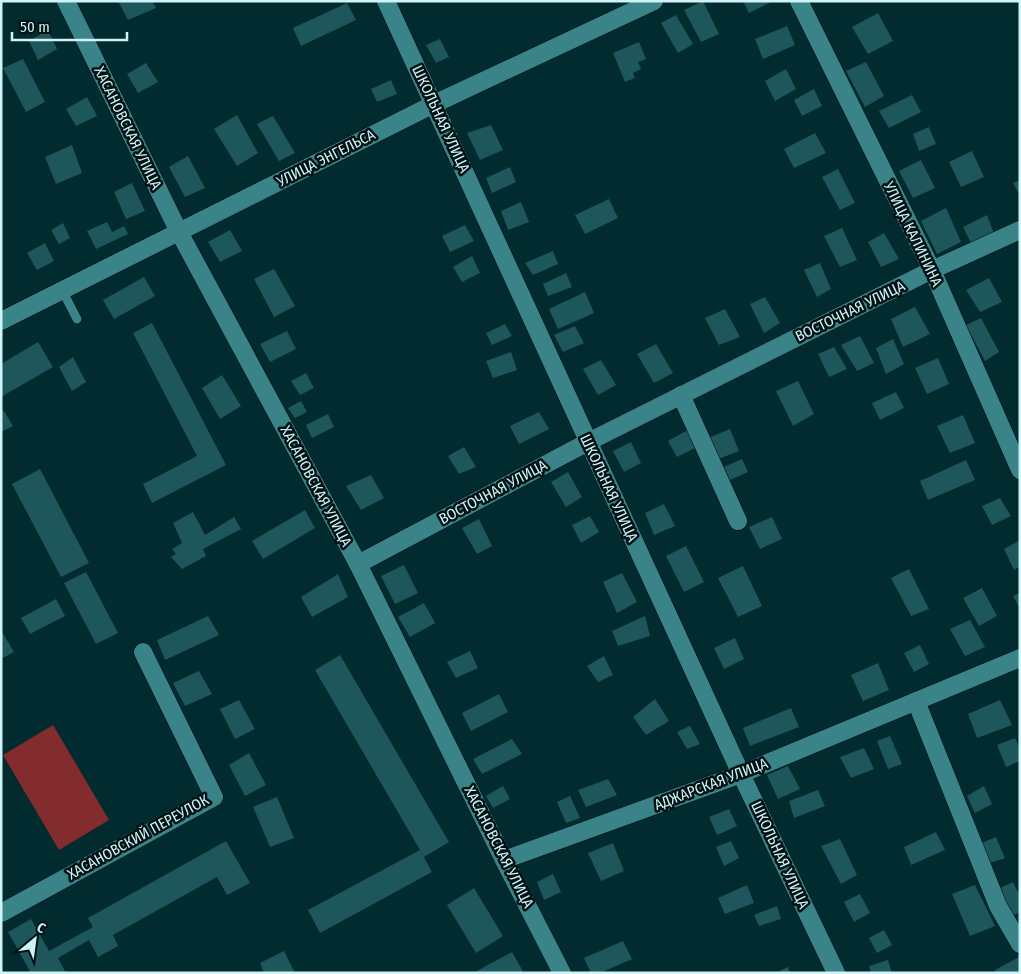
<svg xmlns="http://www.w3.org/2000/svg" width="1021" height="974" viewBox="0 0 1021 974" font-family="'Fira Sans Condensed',sans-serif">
<rect width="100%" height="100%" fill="#022b2f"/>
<polygon fill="#832c2d" points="53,725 109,820 59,850 3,755"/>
<g fill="#1d565b">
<polygon points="118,1 152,1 156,8 128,20"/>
<polygon points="703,1 719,34 701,42 684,10"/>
<polygon points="743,1 773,1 749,13"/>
<polygon points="347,3 356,20 301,46 293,28"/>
<polygon points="878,13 893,41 868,54 852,27"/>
<polygon points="676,15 693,44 678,53 661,23"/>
<polygon points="787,26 795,45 763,59 755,39"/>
<polygon points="48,30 57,49 38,60 29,41"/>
<polygon points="440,39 449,57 436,63 426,45"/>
<polygon points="639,42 646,59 638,62 641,69 633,73 635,78 625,82 613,53"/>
<polygon points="23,59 45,102 26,112 3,68"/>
<polygon points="866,62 884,96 865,107 846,71"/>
<polygon points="146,63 158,82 138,93 127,74"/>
<polygon points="786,69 796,89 775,101 765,81"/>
<polygon points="391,80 397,94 377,102 371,89"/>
<polygon points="814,89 822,106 802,116 794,100"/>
<polygon points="912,95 921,112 889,128 879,111"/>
<polygon points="87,97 97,116 76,126 66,109"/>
<polygon points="237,115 258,153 237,166 214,129"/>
<polygon points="273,116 295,153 279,161 257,124"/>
<polygon points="491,125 503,150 480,160 467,133"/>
<polygon points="929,127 936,144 919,151 913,134"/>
<polygon points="815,133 826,153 794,168 784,149"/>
<polygon points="72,145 82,173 56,184 45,157"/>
<polygon points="972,151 984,177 961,187 949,162"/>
<polygon points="188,156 205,188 185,197 169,167"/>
<polygon points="921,160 935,188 913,198 899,171"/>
<polygon points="510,167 516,182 492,193 486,178"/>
<polygon points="838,169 855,203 840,210 822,177"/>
<polygon points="1020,180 1020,196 1013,183"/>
<polygon points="132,183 145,211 126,219 114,192"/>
<polygon points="609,199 618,218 585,234 575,215"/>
<polygon points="521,202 529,222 508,230 501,211"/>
<polygon points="946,208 961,242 937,254 921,221"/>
<polygon points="987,215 994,234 972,245 963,227"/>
<polygon points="107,222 112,232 124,226 128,234 96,249 87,231"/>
<polygon points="63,223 70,238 59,244 51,230"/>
<polygon points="465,225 474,241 450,252 442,236"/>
<polygon points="842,228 857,260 840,267 824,236"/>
<polygon points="230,230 242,251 220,262 208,242"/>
<polygon points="884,233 899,259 881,267 868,242"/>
<polygon points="45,243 54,261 37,270 27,253"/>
<polygon points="553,251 558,264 533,275 525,263"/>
<polygon points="472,256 480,273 462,282 453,267"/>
<polygon points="820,263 831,289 817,297 804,270"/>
<polygon points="274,269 295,306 274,317 254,279"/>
<polygon points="566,273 572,287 548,296 543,284"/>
<polygon points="144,277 155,296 114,319 103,300"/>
<polygon points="989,278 1002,302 980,312 966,290"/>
<polygon points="585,292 594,313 558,329 549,309"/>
<polygon points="765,297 780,323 764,333 750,304"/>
<polygon points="915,307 930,334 903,347 891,319"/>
<polygon points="725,309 740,337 719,345 705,318"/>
<polygon points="981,318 999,352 985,361 966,325"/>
<polygon points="152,323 226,465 152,503 143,484 197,456 133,333"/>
<polygon points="505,324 512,336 492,345 486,333"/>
<polygon points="575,326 584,343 563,352 554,335"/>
<polygon points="287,331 296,349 270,362 260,344"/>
<polygon points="860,336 874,363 857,371 841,345"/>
<polygon points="893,339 904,364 886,374 876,348"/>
<polygon points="38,342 53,367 1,397 1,364"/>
<polygon points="656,344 673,373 654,383 637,354"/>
<polygon points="834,347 847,369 829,377 818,354"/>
<polygon points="511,352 517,370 493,378 486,361"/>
<polygon points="73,357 86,382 72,391 59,367"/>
<polygon points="938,358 949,384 927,394 915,368"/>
<polygon points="601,360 616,385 598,395 583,369"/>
<polygon points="306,373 314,388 300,395 291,381"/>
<polygon points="222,375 241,406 220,419 202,388"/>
<polygon points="798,381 814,414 793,426 776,391"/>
<polygon points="896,392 904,408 880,420 872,403"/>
<polygon points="301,401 307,412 295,418 288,408"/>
<polygon points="4,411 13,426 1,432 1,412"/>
<polygon points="539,412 549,429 519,444 510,426"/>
<polygon points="328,414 334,427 312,438 306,425"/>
<polygon points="963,415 975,443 950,453 937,426"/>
<polygon points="730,429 739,451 716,460 706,439"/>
<polygon points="688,430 697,447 677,457 668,441"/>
<polygon points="631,442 641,463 624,472 613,451"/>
<polygon points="464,447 476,467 459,474 448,456"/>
<polygon points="742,459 748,472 730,480 724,467"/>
<polygon points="966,460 975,480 928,500 920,481"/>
<polygon points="40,469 89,563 61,577 12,484"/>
<polygon points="568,472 582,497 566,507 551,482"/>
<polygon points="371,475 384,498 361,510 346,486"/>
<polygon points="1000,498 1011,516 992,525 982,506"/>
<polygon points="664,504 675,526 654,535 645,513"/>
<polygon points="305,510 315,528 263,559 252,541"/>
<polygon points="193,512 205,535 234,517 241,529 203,549 206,556 182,569 171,557 176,554 172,549 182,543 173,523"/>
<polygon points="590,516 599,532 581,543 572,525"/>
<polygon points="772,517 782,539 760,549 749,527"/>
<polygon points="479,519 492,546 477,554 462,528"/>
<polygon points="1020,540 1020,566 1014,570 1004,549"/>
<polygon points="686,546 704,582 684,592 666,556"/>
<polygon points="404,565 418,593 395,604 381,576"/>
<polygon points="743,566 762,606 738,617 718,578"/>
<polygon points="909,569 929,609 911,616 891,578"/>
<polygon points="86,572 118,633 96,644 64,583"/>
<polygon points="622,573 637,602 617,613 603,582"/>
<polygon points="338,574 348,597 312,617 301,597"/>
<polygon points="982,588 997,616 979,626 963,598"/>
<polygon points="1020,593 1020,609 1013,596"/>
<polygon points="56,599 65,616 30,634 21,618"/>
<polygon points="424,603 435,623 410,637 398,617"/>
<polygon points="208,616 219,635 165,660 157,640"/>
<polygon points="645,616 650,636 618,646 612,631"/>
<polygon points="970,620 985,647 965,656 950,629"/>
<polygon points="1,630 14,652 1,659"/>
<polygon points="735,638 744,659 724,669 714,648"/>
<polygon points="920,645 929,664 914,672 904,653"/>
<polygon points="470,651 478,668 456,678 447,662"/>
<polygon points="340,655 449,842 424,857 421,852 432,872 320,933 308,910 420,850 315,670"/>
<polygon points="604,656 613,675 598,682 587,666"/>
<polygon points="878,663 889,690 863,701 851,675"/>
<polygon points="199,671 212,694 185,706 173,683"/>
<polygon points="499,694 508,712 471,731 462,713"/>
<polygon points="655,699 669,721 646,735 633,717"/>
<polygon points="239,700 255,729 235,739 220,709"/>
<polygon points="1000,700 1012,725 977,738 968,714"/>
<polygon points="791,708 799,727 750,746 743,728"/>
<polygon points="690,726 700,744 687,749 677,732"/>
<polygon points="890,736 902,764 888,769 877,741"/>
<polygon points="1015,738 1020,749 1020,761 1006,767 997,745"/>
<polygon points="512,739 522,754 482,774 473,759"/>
<polygon points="864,748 874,769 851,778 840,757"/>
<polygon points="249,753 266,785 245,796 229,765"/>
<polygon points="788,766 800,789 778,799 767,775"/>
<polygon points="608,779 617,795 586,807 578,790"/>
<polygon points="503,786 510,799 493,808 486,796"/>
<polygon points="984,786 992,804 975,813 967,796"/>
<polygon points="818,790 825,806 794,818 789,801"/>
<polygon points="570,796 580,818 566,823 557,802"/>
<polygon points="277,797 294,838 270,847 253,807"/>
<polygon points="729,809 737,826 717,835 709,817"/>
<polygon points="936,832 945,850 911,865 904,847"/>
<polygon points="996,837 1005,858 990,863 979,844"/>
<polygon points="840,839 857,875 841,884 821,846"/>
<polygon points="226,841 250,883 227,895 217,877 113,935 118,946 98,957 89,940 58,958 66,973 31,973 8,932 31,919 49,951 93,927 88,918"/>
<polygon points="731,841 739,858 724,866 716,847"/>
<polygon points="613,843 624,871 601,881 588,853"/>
<polygon points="553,874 561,892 544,900 537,882"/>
<polygon points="1013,882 1020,896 1020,912 1012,916 998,889"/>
<polygon points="747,885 754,903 725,914 718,898"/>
<polygon points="975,885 995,926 970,936 952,894"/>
<polygon points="474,888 503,936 476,953 447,905"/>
<polygon points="860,894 870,913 854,922 844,902"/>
<polygon points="777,906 781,919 759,926 754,915"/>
<polygon points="884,930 892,945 877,953 869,938"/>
<polygon points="623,941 632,959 600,973 591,973 584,958"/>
<polygon points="284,951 295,973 264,973 260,963"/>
<polygon points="512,952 524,973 473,973"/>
<polygon points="1019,957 1020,959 1020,973 996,973 995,970"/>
<polygon points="888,960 892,973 871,973 869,966"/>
<polygon points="788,967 790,973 775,973"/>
</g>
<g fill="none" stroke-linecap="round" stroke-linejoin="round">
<g stroke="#001214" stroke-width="10">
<polyline id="lane" points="62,290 77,319"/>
</g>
<g stroke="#001214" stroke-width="19">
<g id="street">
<polyline points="66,1 179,232 358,564 504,860 562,973"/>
<polyline points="386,1 741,774 836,973"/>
<polyline points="799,1 932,270 1020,470"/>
<polyline points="1,321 434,104 654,1"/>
<polyline points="681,395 738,521"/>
<polyline points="358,564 588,442 932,270 1020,230"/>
<polyline points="916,701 998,906 1020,944"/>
<polyline points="504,860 741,774 1020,658"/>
<polyline points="1,913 214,797 143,652"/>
</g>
</g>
<use href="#lane" stroke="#398389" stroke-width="9"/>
<use href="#street" stroke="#398389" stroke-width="18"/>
</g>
<g text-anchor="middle" stroke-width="5" stroke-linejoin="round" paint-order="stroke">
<g font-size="15" fill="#d0f3f6" stroke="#001214">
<text transform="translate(441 119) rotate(65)" y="5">ШКОЛЬНАЯ УЛИЦА</text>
<text transform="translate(128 128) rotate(64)" y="5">ХАСАНОВСКАЯ УЛИЦА</text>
<text transform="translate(326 158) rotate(-27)" y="5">УЛИЦА ЭНГЕЛЬСА</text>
<text transform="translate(913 234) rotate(64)" y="5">УЛИЦА КАЛИНИНА</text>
<text transform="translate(850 311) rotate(-26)" y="5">ВОСТОЧНАЯ УЛИЦА</text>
<text transform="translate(316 486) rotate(62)" y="5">ХАСАНОВСКАЯ УЛИЦА</text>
<text transform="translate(609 488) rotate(65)" y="5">ШКОЛЬНАЯ УЛИЦА</text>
<text transform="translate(493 492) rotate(-28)" y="5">ВОСТОЧНАЯ УЛИЦА</text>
<text transform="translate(711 784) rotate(-21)" y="5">АДЖАРСКАЯ УЛИЦА</text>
<text transform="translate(138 837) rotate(-29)" y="5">ХАСАНОВСКИЙ ПЕРЕУЛОК</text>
<text transform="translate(499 847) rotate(63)" y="5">ХАСАНОВСКАЯ УЛИЦА</text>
<text transform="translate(780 855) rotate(65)" y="5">ШКОЛЬНАЯ УЛИЦА</text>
</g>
</g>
<rect width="1021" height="974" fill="none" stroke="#d0f3f6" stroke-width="5"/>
<g transform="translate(35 939) rotate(29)" stroke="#001214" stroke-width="4" paint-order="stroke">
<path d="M0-4L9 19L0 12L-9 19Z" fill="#d0f3f6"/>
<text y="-8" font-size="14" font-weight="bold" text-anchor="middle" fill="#d0f3f6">С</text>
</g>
<path d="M12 32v8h115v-8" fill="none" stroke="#d0f3f6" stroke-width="2.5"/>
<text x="20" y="32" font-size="15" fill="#d0f3f6" stroke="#001214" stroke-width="4" paint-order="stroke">50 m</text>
</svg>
